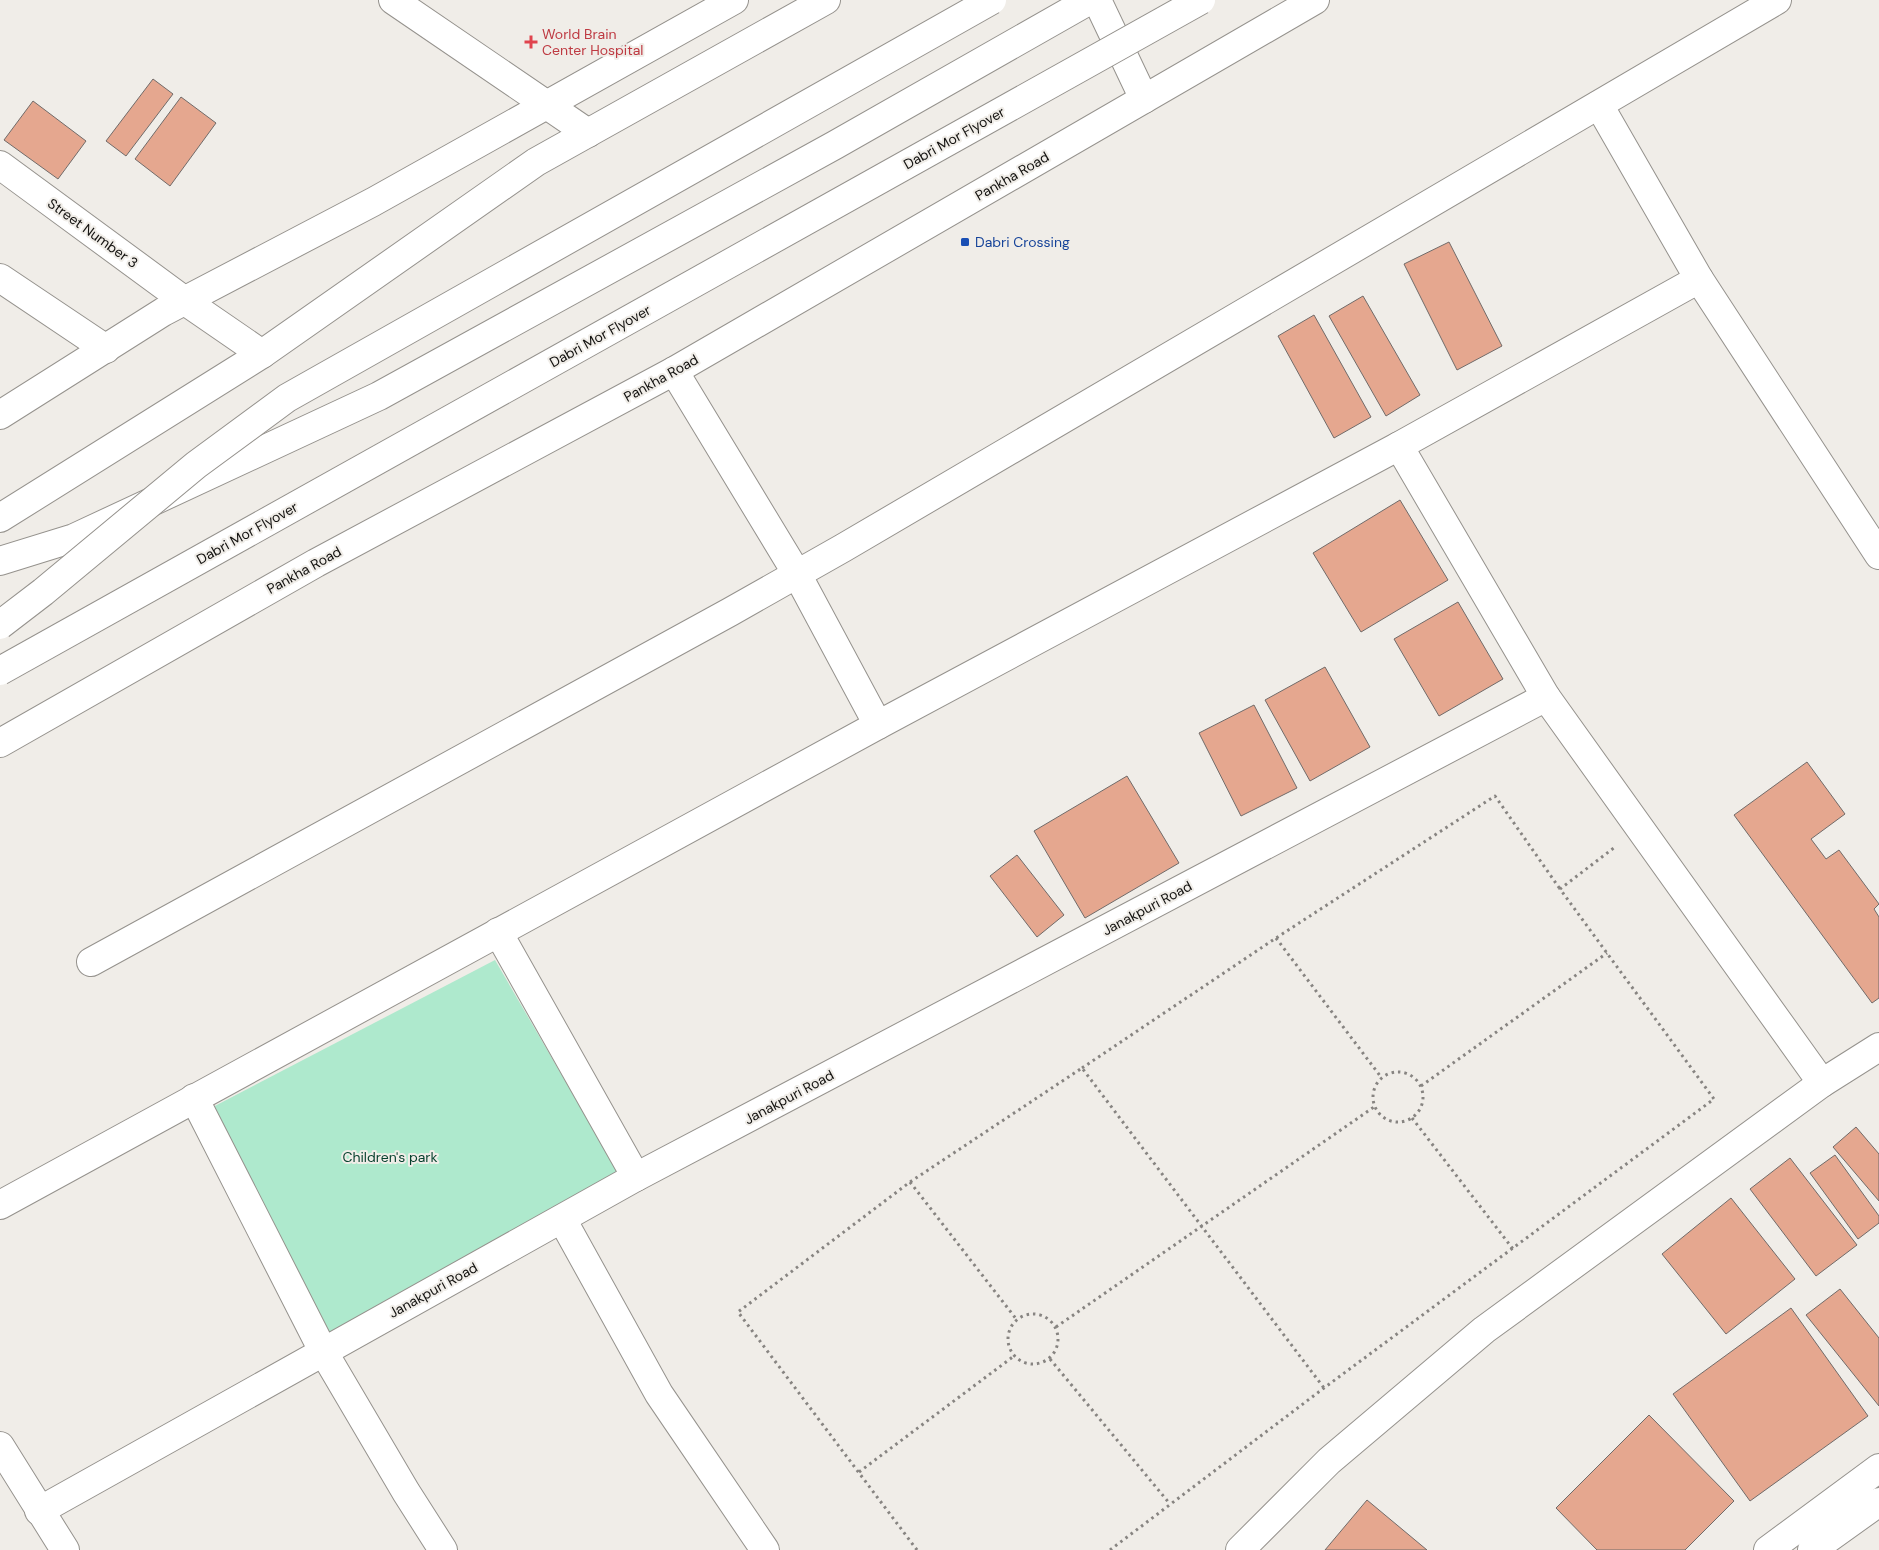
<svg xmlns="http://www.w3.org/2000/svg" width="1879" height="1550" viewBox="0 0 1879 1550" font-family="'DM Sans',sans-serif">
<rect width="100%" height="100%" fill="#f0ede8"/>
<polygon fill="#aee9cd" points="495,960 618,1172 329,1336 211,1108"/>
<g fill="#e5a78f" stroke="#716b69">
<polygon points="153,79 173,94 126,156 106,141"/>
<polygon points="181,97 216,123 170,186 135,159"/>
<polygon points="33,101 86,141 58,179 4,140"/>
<polygon points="1449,242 1502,346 1457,370 1404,264"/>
<polygon points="1363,296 1420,395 1386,416 1329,316"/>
<polygon points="1314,315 1371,417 1334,438 1278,336"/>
<polygon points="1400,500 1448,580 1361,632 1313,553"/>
<polygon points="1458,602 1503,679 1439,716 1394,639"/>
<polygon points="1325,667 1370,747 1310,781 1265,700"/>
<polygon points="1254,705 1297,788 1241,816 1199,733"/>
<polygon points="1807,762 1845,814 1811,839 1826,859 1839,850 1879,904 1874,909 1879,917 1879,998 1872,1003 1734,815"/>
<polygon points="1127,776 1179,863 1085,918 1034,831"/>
<polygon points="1017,855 1064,915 1037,937 990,876"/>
<polygon points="1856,1127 1879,1154 1879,1201 1833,1147"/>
<polygon points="1835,1155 1879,1216 1879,1223 1858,1239 1810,1173"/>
<polygon points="1790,1158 1857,1245 1816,1276 1750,1189"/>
<polygon points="1731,1198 1795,1279 1726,1334 1662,1254"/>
<polygon points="1840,1289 1879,1338 1879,1406 1806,1315"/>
<polygon points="1791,1308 1868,1416 1750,1501 1673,1394"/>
<polygon points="1649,1415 1734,1501 1685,1550 1597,1550 1556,1508"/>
<polygon points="1367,1500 1427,1550 1325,1550"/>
</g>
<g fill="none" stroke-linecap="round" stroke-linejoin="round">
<g stroke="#95928d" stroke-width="30">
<g id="street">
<polyline points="393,0 588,133"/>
<polyline points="1599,105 1699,279"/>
<polyline points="0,165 185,301 262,354"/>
<polyline points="0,278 106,349"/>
<polyline points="674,371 797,574 878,725"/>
<polyline points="0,415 163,312 373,202 734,0"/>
<polyline points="1399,446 1699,279 1879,555"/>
<polyline points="498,932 636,1177"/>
<polyline points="91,962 730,612 843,548 1777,0"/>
<polyline points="1822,1083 1879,1047"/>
<polyline points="194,1098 323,1351 406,1492 443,1550"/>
<polyline points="0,1205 878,725 1399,446 1546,697 1822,1083 1484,1330 1329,1461 1240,1550"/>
<polyline points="562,1219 659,1394 765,1550"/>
<polyline points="0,1446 65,1550"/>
<polyline points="39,1511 636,1177 1546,697"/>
</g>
</g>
<g stroke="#95928d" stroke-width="30">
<g id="secondary">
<polyline points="1097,0 1144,99"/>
<polyline points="0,518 262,354 536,162 826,0"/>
<polyline points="0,743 316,563 674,371 1315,0"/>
<polyline points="1768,1550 1879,1468"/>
<polyline points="1812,1550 1879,1502"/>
</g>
</g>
<g stroke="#95928d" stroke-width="30">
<polyline id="primary" points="0,561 74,538 379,396 835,145 1090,0"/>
</g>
<g stroke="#878481" stroke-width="3" stroke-dasharray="2.5 4" stroke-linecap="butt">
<polyline points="1276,938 1381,1077"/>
<polyline points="1082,1068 1276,938 1495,796 1560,889"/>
<circle cx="1398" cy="1097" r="25"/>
<polyline points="1421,1086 1607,953"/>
<polyline points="1412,1118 1513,1249"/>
<polyline points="910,1182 1017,1320"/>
<circle cx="1033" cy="1339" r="25"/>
<polyline points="1056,1327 1374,1107"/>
<polyline points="1050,1359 1170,1504"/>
<polyline points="859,1472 1014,1356"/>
<polyline points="917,1550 738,1312 910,1182 1082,1068 1324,1388"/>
<polyline points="1110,1550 1324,1388 1714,1099 1560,889 1615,847"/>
</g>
<use href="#street" stroke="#fff" stroke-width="28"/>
<use href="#secondary" stroke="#fff" stroke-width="28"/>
<use href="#primary" stroke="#fff" stroke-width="28"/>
<g stroke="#95928d" stroke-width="30" stroke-linecap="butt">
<g id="primary-bridge">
<polyline points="0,625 43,592 196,465 287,398 992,0"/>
<polyline points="0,671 1201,0"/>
</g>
</g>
<use href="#primary-bridge" stroke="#fff" stroke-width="28"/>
</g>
<path fill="#e0444e" stroke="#f0ede8" stroke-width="2" d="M528.5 34.5h5v5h5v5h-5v5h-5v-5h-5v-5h5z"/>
<rect fill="#1a4fb4" stroke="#f0ede8" stroke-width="2" x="960" y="237" width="10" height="10" rx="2.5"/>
<g text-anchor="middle" stroke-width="4" stroke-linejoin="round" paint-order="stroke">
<g font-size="14" fill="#be3a42" stroke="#f0ede8" text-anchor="start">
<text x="542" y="39">World Brain<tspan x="542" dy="16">Center Hospital</tspan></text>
</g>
<g font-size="14" fill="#12110f" stroke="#f0ede8">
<text transform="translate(954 138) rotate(-29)" y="5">Dabri Mor Flyover</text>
<text transform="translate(1012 176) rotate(-30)" y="5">Pankha Road</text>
<text transform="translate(93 233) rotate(36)" y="5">Street Number 3</text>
<text transform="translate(600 336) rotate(-29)" y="5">Dabri Mor Flyover</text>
<text transform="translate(661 378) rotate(-29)" y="5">Pankha Road</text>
<text transform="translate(247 533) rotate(-29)" y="5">Dabri Mor Flyover</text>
<text transform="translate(304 570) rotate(-29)" y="5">Pankha Road</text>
<text transform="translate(1147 908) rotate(-28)" y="5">Janakpuri Road</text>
<text transform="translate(789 1097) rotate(-28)" y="5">Janakpuri Road</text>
<text transform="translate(433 1290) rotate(-29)" y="5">Janakpuri Road</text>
</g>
<g font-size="14" fill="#164399" stroke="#f0ede8" text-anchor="start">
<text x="975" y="247">Dabri Crossing</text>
</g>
<g font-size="14" fill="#043f2c" stroke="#f0ede8">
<text x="390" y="1162">Children's park</text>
</g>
</g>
</svg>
